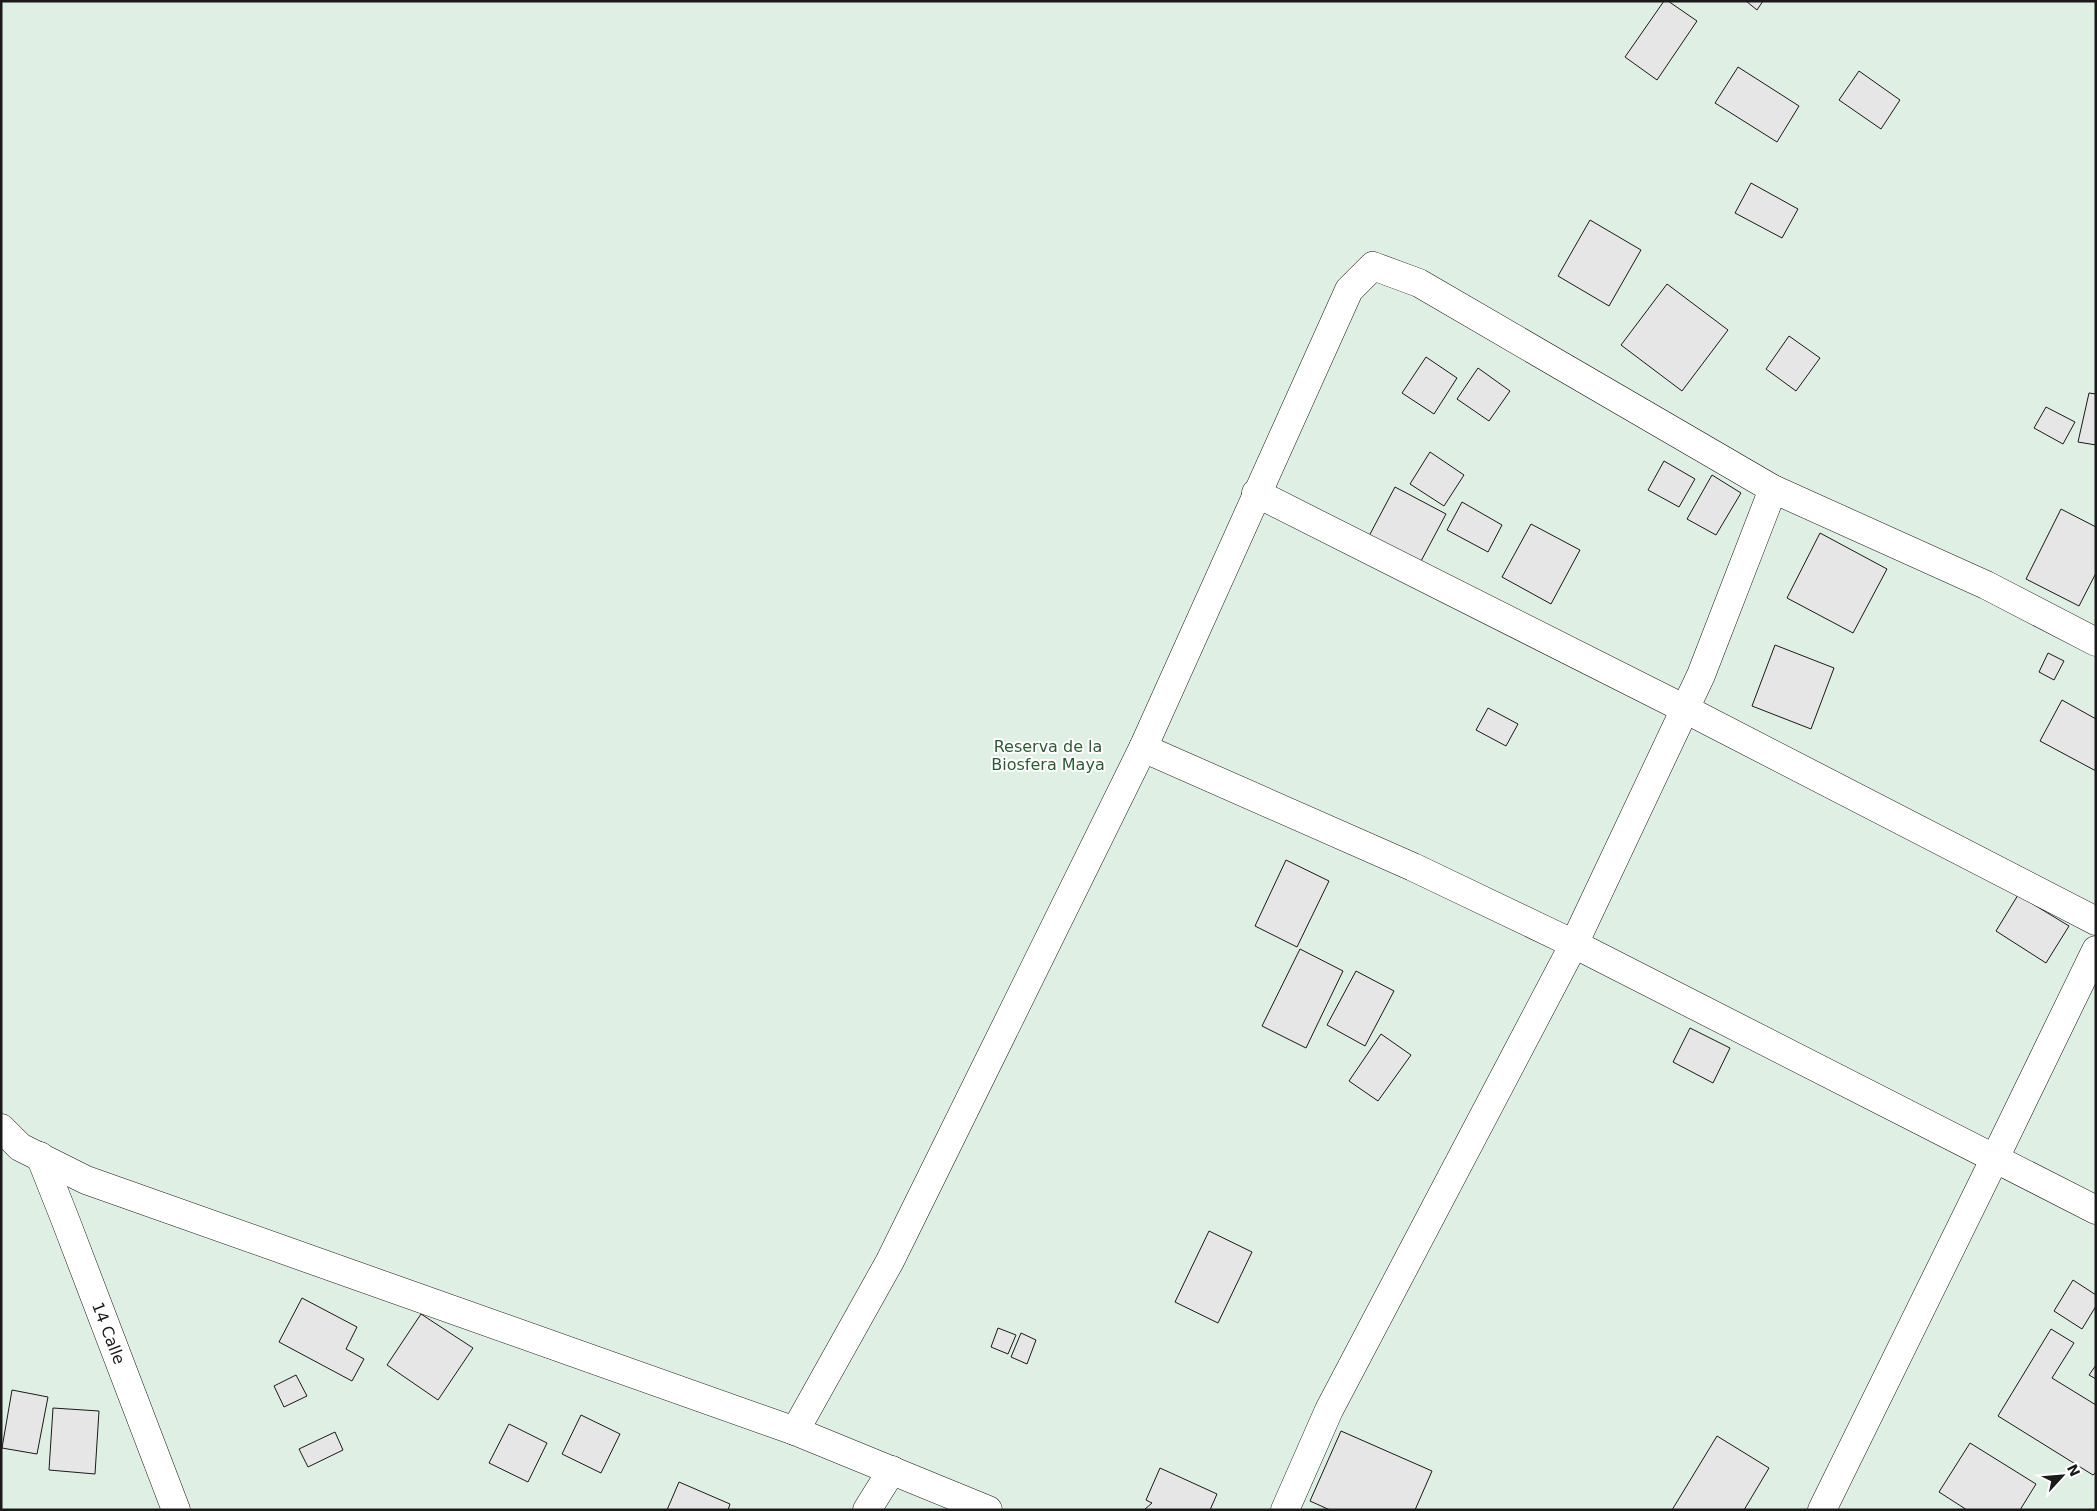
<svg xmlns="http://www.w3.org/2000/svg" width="2097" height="1511" viewBox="0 0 2097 1511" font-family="'DejaVu Sans',sans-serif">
<rect width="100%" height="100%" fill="#fff"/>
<rect fill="#e0efe3" stroke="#6a6a6a" x="1" y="1" width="2095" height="1509"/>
<g fill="#e6e6e6" stroke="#1a1a1a">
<polygon points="1664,1 1668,1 1697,21 1657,80 1625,57"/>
<polygon points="1746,1 1763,1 1757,10"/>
<polygon points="1738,67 1799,106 1777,142 1715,103"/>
<polygon points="1859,71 1900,100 1881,129 1839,100"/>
<polygon points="1751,183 1798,209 1782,238 1735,213"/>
<polygon points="1590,220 1641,250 1609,306 1558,276"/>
<polygon points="1667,284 1728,330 1682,391 1621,345"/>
<polygon points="1789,336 1820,358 1796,391 1766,369"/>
<polygon points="1426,357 1457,378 1434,414 1402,393"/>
<polygon points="1478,368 1510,391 1489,421 1457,399"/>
<polygon points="2089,393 2096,394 2096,445 2078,442"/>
<polygon points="2046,407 2075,422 2063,444 2034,428"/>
<polygon points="1430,452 1464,475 1444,506 1410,484"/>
<polygon points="1664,461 1695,479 1679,507 1648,490"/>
<polygon points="1712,475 1741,493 1716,535 1687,519"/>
<polygon points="1395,487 1446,514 1420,563 1369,536"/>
<polygon points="1462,502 1502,525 1488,552 1447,530"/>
<polygon points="2061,509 2096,527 2096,573 2079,606 2026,579"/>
<polygon points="1531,524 1580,550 1551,604 1502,577"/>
<polygon points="1820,533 1887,569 1853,633 1787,598"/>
<polygon points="1775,645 1834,668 1811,729 1752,706"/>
<polygon points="2048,653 2064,661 2054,680 2039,672"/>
<polygon points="2062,700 2096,719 2096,771 2040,741"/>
<polygon points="1488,708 1518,724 1506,746 1476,730"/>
<polygon points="1286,860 1329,881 1297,947 1255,926"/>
<polygon points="2018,895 2069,926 2046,963 1996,931"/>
<polygon points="1300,949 1343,971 1306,1048 1262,1026"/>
<polygon points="1356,971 1394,991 1365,1046 1327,1025"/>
<polygon points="1690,1028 1730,1048 1713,1083 1673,1062"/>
<polygon points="1381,1034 1411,1055 1378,1101 1349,1081"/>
<polygon points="1209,1231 1252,1252 1218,1323 1175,1302"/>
<polygon points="2073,1280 2096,1295 2096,1306 2082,1329 2054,1311"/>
<polygon points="302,1298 357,1327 346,1349 364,1359 352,1381 279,1342"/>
<polygon points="421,1314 473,1348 438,1400 387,1365"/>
<polygon points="998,1328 1016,1335 1008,1354 991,1347"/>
<polygon points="2051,1329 2074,1343 2052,1378 2096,1405 2096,1472 2093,1475 1998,1416"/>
<polygon points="1021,1333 1036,1340 1027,1364 1011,1357"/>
<polygon points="2096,1365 2096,1379 2089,1375"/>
<polygon points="296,1375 307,1396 284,1407 274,1386"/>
<polygon points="12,1390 48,1397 37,1454 2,1448"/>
<polygon points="53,1408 99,1411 95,1474 49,1470"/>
<polygon points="581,1415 620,1434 601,1473 562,1454"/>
<polygon points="509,1424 547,1443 528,1482 489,1463"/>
<polygon points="1341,1431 1432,1471 1415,1510 1330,1510 1310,1501"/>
<polygon points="335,1432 343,1450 308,1467 299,1449"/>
<polygon points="1717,1436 1769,1468 1744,1510 1672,1510"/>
<polygon points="1970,1443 2036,1484 2020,1510 1967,1510 1939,1492"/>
<polygon points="1160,1468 1217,1494 1210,1510 1144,1510 1152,1503 1146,1500"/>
<polygon points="679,1482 730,1504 728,1510 667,1510"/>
</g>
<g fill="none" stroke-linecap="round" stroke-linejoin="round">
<g stroke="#1a1a1a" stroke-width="29">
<g id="minor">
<polyline points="1256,493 1685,709 2096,921"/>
<polyline points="1143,748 1413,867 1574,944 2096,1210"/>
<polyline points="1,1128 20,1147 86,1180 795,1431 988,1510"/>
<polyline points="40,1156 65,1219 176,1510"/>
<polyline points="795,1431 890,1261 1143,748 1349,290 1373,266 1419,283 1773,489 1986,585 2096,642"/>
<polyline points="867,1510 892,1470"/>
<polyline points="1285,1510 1329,1410 1574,944 1701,675 1773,489"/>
<polyline points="1822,1510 1995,1158 2096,950"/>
</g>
</g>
<use href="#minor" stroke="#fff" stroke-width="28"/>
</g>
<g text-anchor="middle" stroke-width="4" stroke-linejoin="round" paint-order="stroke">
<g font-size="16" fill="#2b5a34" stroke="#fff">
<text x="1048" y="752">Reserva de la<tspan x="1048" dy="18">Biosfera Maya</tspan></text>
</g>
<g font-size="16" fill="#1a1a1a" stroke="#fff">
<text transform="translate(109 1333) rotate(69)" y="6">14 Calle</text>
</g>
</g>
<rect width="2097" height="1511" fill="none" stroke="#1a1a1a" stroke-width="5"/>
<g transform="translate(2062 1476) rotate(64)" stroke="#ffffff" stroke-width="4" paint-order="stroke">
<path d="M0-4L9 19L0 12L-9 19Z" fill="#1a1a1a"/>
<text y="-8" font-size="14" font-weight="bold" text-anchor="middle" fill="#1a1a1a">N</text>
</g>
</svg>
